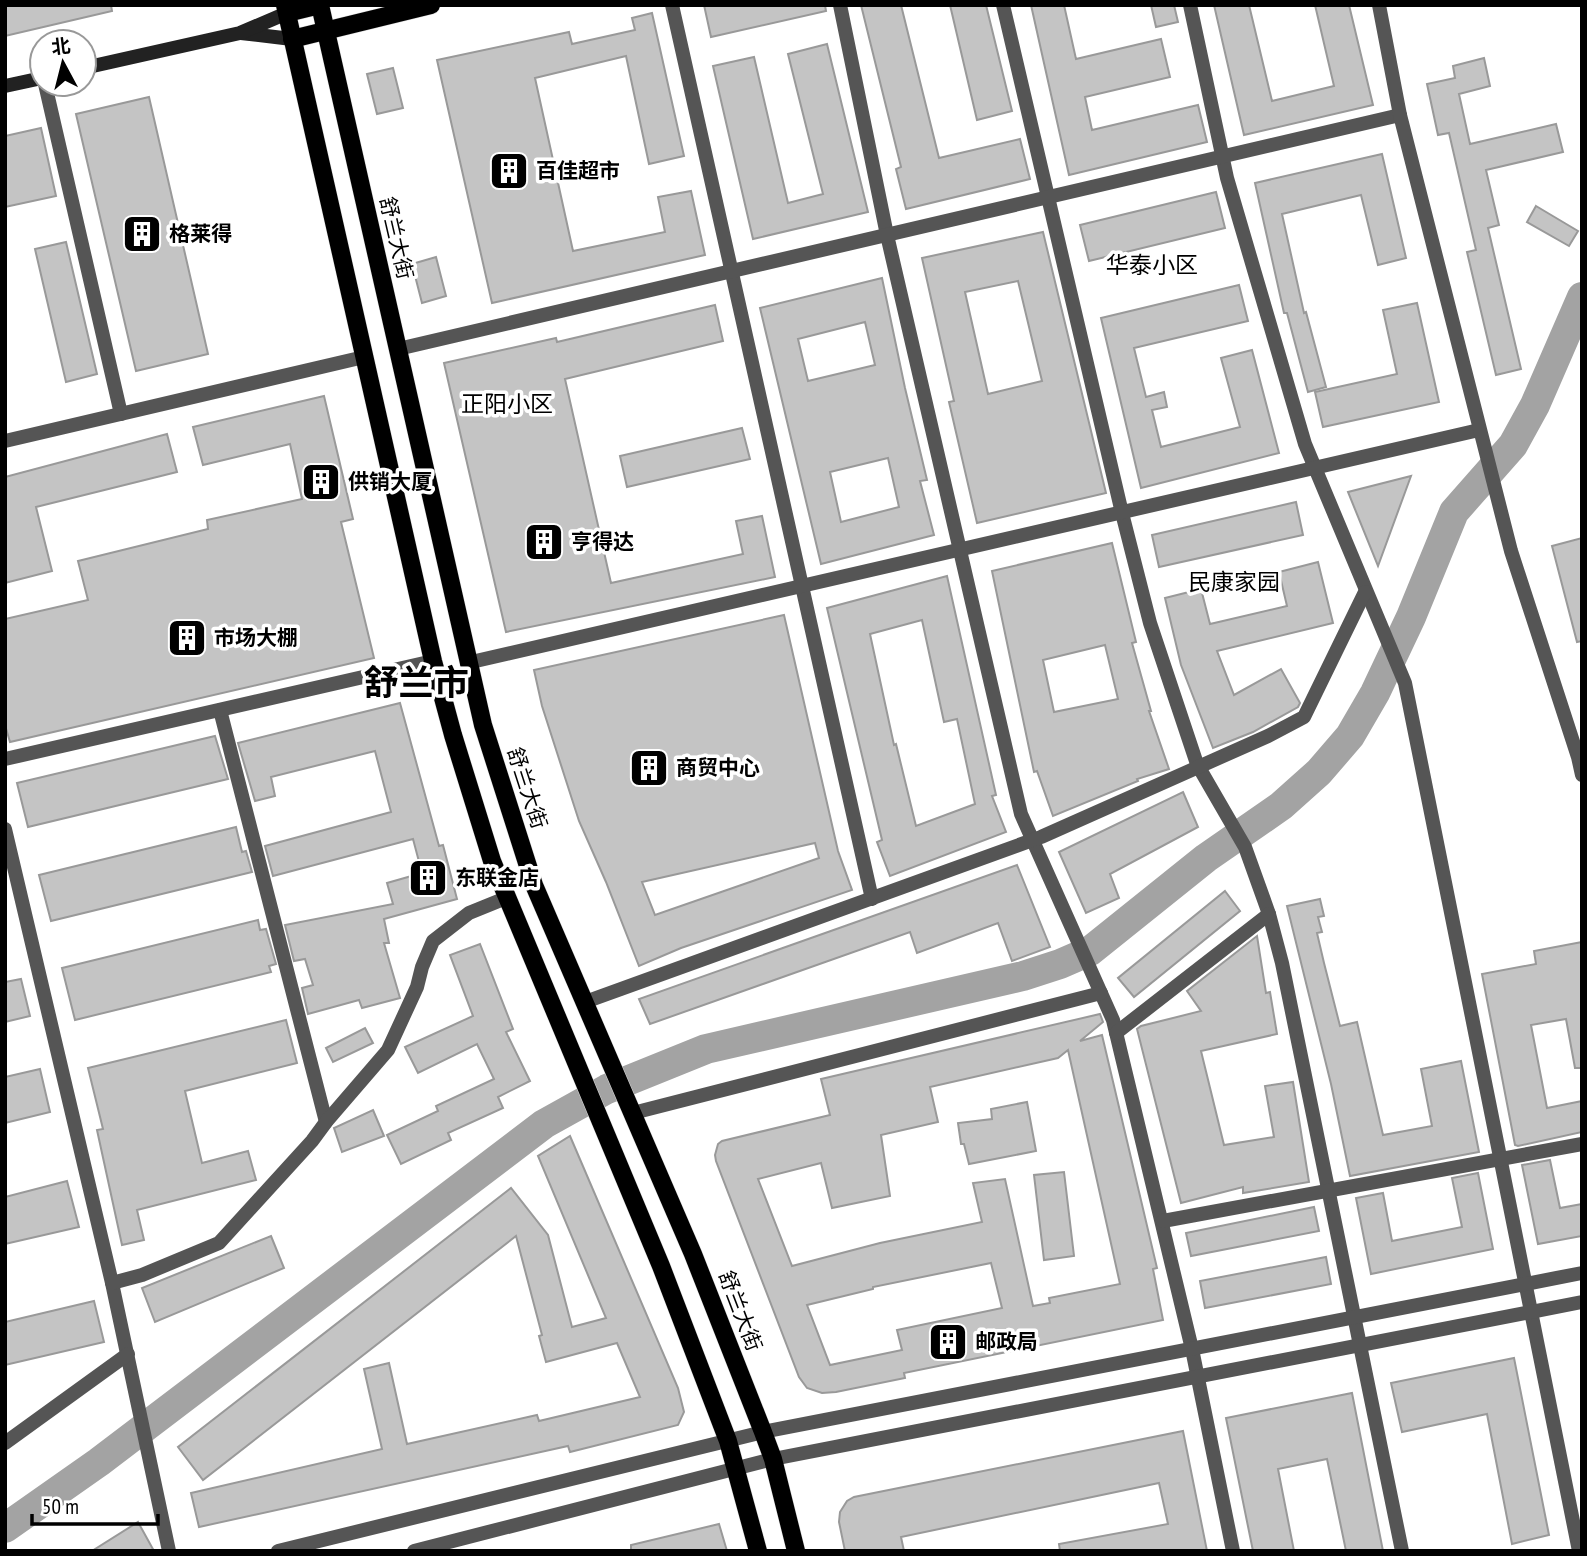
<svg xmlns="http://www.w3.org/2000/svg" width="1587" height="1556" viewBox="0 0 1587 1556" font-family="'PT Sans Narrow','Noto Sans SC',sans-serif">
<rect width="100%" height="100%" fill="#fff"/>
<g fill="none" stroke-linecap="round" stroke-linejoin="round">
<polyline stroke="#a3a3a3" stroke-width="30" points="5,1528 99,1462 544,1124 607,1089 706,1049 1023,976 1060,964 1090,951 1206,858 1281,806 1319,772 1350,736 1375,693 1411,617 1454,512 1513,445 1535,405 1582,297"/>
</g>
<g fill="#c4c4c4" stroke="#999" stroke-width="2" fill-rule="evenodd">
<polygon points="5,5 111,5 112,11 5,36"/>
<polygon points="704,5 825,5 826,11 711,37"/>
<polygon points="861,5 901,5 939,158 1020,139 1030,179 906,209 896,169 901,167"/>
<polygon points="950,5 986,5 1012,111 977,120"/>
<polygon points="1031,5 1064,5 1076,59 1161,39 1170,77 1085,97 1092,130 1198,105 1207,142 1069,175"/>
<polygon points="1151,5 1174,5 1178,22 1156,27"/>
<polygon points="1214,5 1249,5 1272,101 1334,86 1315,5 1349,5 1373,105 1244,135"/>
<polygon points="652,13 684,156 649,164 626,56 535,78 573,251 665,232 658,197 691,191 705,255 492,303 437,60 569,32 572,44 635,30 632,18"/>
<polygon points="827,44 868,212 753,239 713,66 754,57 788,203 823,194 788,54"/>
<polygon points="1484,58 1490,86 1459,94 1470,144 1556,124 1563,152 1486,170 1499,225 1488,228 1521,369 1496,375 1467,252 1476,250 1449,133 1438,135 1427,84 1455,78 1453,66"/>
<polygon points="393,68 403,108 377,114 367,74"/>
<polygon points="149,97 208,354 136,371 76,114"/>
<polygon points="41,128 56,196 5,207 5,136"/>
<polygon points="1382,154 1406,258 1378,265 1361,195 1282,214 1304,313 1306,312 1326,387 1308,392 1287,313 1284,313 1255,183"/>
<polygon points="1216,192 1225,228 1089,261 1080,225"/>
<polygon points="1536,206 1578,231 1569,246 1527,222"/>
<path d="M1043 232 1106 493 977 523 949 402 954 401 922 258ZM1018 281 1042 381 988 394 965 292Z"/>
<polygon points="66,242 97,374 66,382 35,249"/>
<polygon points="436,257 446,296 422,303 412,264"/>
<path d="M882 278 905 388 927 480 920 481 934 535 821 564 760 308ZM865 322 875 365 808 381 798 339ZM888 458 899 507 841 522 830 472Z"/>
<polygon points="1239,285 1248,321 1134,348 1146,397 1164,392 1167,407 1152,410 1161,447 1240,427 1221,358 1252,350 1279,453 1141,488 1101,318"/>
<polygon points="1417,303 1439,402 1323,427 1315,392 1397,374 1383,310"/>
<polygon points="715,305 723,341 565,379 611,583 743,554 736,521 762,516 775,577 506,632 444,363 556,338 557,342"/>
<polygon points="324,396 353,519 341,522 374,658 10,742 5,725 5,619 88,600 78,561 208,529 207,520 302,499 290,444 203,465 193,427"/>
<polygon points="742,428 750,459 627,487 620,456"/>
<polygon points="167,434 177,472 36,507 52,571 5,583 5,477"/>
<polygon points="1411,476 1378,566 1348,492"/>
<polygon points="1296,502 1303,535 1159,567 1152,535"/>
<polygon points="1582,538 1582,641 1577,642 1552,546"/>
<path d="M1112 543 1136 642 1132 643 1151 711H1149L1169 769 1137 779 1138 781 1053 816 1037 771 1034 772 992 571ZM1105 645 1118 699 1054 712 1043 660Z"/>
<polygon points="1318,562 1333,623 1217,651 1234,695 1281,669 1300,703 1298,707 1253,732 1213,748 1181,665 1165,598 1201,589 1210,624 1287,606 1279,572"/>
<path d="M947 576 996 795 992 796 1006 832 890 876 877 842 882 840 827 608ZM922 620 944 722 957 719 975 804 916 826 896 744 894 745 870 634Z"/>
<path d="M784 615 838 851 852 890 681 948 639 966 606 882 579 821 542 706 534 670ZM815 843 819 858 655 915 642 882Z"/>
<polygon points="400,703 439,846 443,845 457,899 384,919 389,943 384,943 400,998 362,1008 359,1000 308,1014 302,988 313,985 305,959 294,961 285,925 393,904 387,883 422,873 413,839 273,876 265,846 391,812 375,751 271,777 275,796 255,801 238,743"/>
<polygon points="215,736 228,779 28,827 17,783"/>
<polygon points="1183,792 1198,827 1110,874 1119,898 1086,913 1059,852"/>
<polygon points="236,827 242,852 246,851 252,872 51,921 39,875"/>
<polygon points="1017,865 1050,947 1012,961 998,923 917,953 910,932 650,1024 639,999"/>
<polygon points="1225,891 1240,911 1134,997 1118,978"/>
<polygon points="1320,899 1324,916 1318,917 1322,932 1317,933 1324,963 1340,1026 1357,1022 1383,1135 1432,1126 1421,1069 1461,1061 1479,1152 1350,1176 1331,1084 1287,906"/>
<polygon points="258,920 260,930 266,929 276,964 269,966 271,972 75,1020 62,968"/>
<polygon points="1257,936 1266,993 1270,992 1277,1034 1201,1051 1224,1145 1274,1137 1265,1086 1293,1082 1309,1182 1243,1193 1243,1187 1181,1203 1137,1029 1141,1026 1201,1011 1187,991"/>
<polygon points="1582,942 1582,1068 1575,1068 1566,1019 1531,1025 1547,1108 1582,1101 1582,1132 1518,1146 1515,1145 1482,974 1536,964 1534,951"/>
<polygon points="480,944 513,1029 506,1032 530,1081 498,1097 503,1108 448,1133 451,1140 401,1164 387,1135 438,1111 436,1106 494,1079 477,1044 418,1073 405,1047 473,1016 450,955"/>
<polygon points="21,979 30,1016 5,1022 5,982"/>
<path d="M1100 1014 1103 1022 1080 1041 1102 1035 1157 1268 1153 1269 1163 1320 904 1373 905 1378 836 1392 822 1393 807 1388 799 1377 716 1161 715 1155 718 1144 722 1141 830 1115 821 1079ZM1068 1050 1120 1284 1049 1298 1050 1303 1033 1306 1005 1179 973 1183 982 1222 880 1243 792 1266 758 1179 821 1163 832 1208 890 1196 881 1135 938 1122 930 1087 1058 1058ZM991 1263 1002 1308 897 1330 902 1350 830 1365 807 1305 873 1289V1287Z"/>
<polygon points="286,1020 297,1063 185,1091 202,1163 248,1151 256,1180 137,1210 144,1240 122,1245 97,1130 103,1129 88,1068"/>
<polygon points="365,1028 373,1043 333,1062 326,1048"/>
<polygon points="40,1069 50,1112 5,1123 5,1077"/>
<polygon points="1027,1102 1036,1151 969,1164 964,1144 961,1144 958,1123 992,1119 991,1109"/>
<polygon points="373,1110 384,1136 342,1152 334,1128"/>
<polygon points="570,1136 678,1388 684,1412 678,1425 570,1452 568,1446 199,1527 191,1493 382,1449 364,1369 389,1363 407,1444 537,1415 539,1421 640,1397 617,1343 546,1362 539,1336 542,1335 516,1236 203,1480 178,1447 511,1188 548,1235 572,1327 606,1318 538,1156"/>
<polygon points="1550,1160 1560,1208 1582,1204 1582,1236 1538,1244 1522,1165"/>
<polygon points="1064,1172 1074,1256 1044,1260 1034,1175"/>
<polygon points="1478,1173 1493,1249 1371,1274 1356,1198 1383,1193 1392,1241 1462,1227 1452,1178"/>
<polygon points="67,1181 79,1227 5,1244 5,1197"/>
<polygon points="1314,1207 1319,1231 1191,1256 1186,1233"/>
<polygon points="271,1236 284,1268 155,1322 142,1288"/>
<polygon points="1326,1257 1331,1284 1205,1308 1200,1281"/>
<polygon points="94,1301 104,1342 5,1365 5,1322"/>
<polygon points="1514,1358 1549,1535 1512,1544 1487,1414 1402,1432 1391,1383"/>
<polygon points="1352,1393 1383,1551 1346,1551 1327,1459 1278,1469 1294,1551 1253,1551 1226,1418"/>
<polygon points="1183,1431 1207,1551 1060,1551 1059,1544 1168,1524 1159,1483 901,1537 904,1551 845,1551 839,1522 840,1512 847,1501 854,1497"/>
<polygon points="138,1522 154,1551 92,1551"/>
<polygon points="719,1524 727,1551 631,1551 631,1545"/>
</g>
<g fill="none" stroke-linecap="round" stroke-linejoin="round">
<g stroke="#dbdbdb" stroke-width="19">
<g id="primary">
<polyline points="285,5 433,661 453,735 492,861 661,1266 728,1441 758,1551"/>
<polyline points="320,5 483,725 534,885 693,1254 763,1432 773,1459 796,1551"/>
<polyline points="287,13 320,5"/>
<polyline points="292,39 431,5"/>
</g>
</g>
<g stroke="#555" stroke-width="14">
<polyline points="672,5 872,899"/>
<polyline points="840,5 887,235 1021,814 1113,1020 1192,1349 1233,1551"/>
<polyline points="1003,5 1122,513 1150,623 1197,764 1245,847 1269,914 1282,963 1402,1551"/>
<polyline points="1190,5 1227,178 1305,444 1405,683 1579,1551"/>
<polyline points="45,84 121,414"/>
<polyline points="398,349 1400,115"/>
<polyline points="5,441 364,357"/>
<polyline points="467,663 1479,430"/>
<polyline points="220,710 326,1122"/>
<polyline points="5,759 433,661"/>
<polyline points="5,829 112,1283 169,1551"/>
<polyline points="585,1002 1041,837 1268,736 1304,717 1365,592"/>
<polyline points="1116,1033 1269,914"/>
<polyline points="633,1113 1101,993"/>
<polyline points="1163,1221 1582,1144"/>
<polyline points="112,1283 142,1275 219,1243 312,1141 326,1122 388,1050 417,987 422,967 433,941 469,913 506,898"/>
<polyline points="5,1443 128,1354"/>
</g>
<g stroke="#555" stroke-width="14">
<polyline points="1379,5 1400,115 1511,551 1578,757 1582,775"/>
<polyline points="278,1551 763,1432 1582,1273"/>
<polyline points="414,1551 773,1459 1582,1302"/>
</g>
<g stroke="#222" stroke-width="14">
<polyline points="241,33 292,39"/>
<polyline points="84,68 240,33 287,13"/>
<polyline points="5,86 42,78"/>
</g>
<use href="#primary" stroke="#000" stroke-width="18"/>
</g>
<defs>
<g id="building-square" transform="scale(2.0125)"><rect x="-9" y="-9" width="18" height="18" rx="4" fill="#000" stroke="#fff"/><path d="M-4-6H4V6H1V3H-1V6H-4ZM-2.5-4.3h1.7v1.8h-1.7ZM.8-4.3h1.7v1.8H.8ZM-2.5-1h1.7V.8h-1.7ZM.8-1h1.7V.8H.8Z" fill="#fff"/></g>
</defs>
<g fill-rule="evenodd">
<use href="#building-square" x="509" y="171"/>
<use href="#building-square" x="142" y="234"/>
<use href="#building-square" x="321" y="482"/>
<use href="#building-square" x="544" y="542"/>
<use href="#building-square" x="187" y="638"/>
<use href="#building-square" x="649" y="768"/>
<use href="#building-square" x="428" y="878"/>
<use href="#building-square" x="948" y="1342"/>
</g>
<g text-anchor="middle" stroke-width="7" stroke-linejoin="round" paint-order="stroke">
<g font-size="21" font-weight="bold" fill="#000" stroke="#fff" text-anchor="start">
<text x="536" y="178">百佳超市</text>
<text x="169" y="241">格莱得</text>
<text x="348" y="489">供销大厦</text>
<text x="571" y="549">亨得达</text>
<text x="214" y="645">市场大棚</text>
<text x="676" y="775">商贸中心</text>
<text x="455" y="885">东联金店</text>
<text x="975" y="1349">邮政局</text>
</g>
<g font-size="21" fill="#000" stroke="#fff">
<text transform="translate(396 238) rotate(77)" y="7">舒兰大街</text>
<text transform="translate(527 788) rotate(72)" y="7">舒兰大街</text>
<text transform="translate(740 1311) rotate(69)" y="7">舒兰大街</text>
</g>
<g font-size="23" fill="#000" stroke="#fff">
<text x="1152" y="273">华泰小区</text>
<text x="507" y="412">正阳小区</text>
<text x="1234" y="590">民康家园</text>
</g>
<g font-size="35" font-weight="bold" fill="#000" stroke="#fff">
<text x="416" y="695">舒兰市</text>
</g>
</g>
<rect width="1587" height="1556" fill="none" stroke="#000000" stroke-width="14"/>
<g transform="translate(63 63) rotate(353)"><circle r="33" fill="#ffffff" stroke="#999999" stroke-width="2"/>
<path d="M0-5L12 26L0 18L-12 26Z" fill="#000000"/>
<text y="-10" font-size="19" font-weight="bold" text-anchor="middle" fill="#000000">北</text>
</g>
<path d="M32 1514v10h126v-10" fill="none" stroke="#000000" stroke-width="3.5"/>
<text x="42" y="1514" font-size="21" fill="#000000" stroke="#ffffff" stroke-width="5" paint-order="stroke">50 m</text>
</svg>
